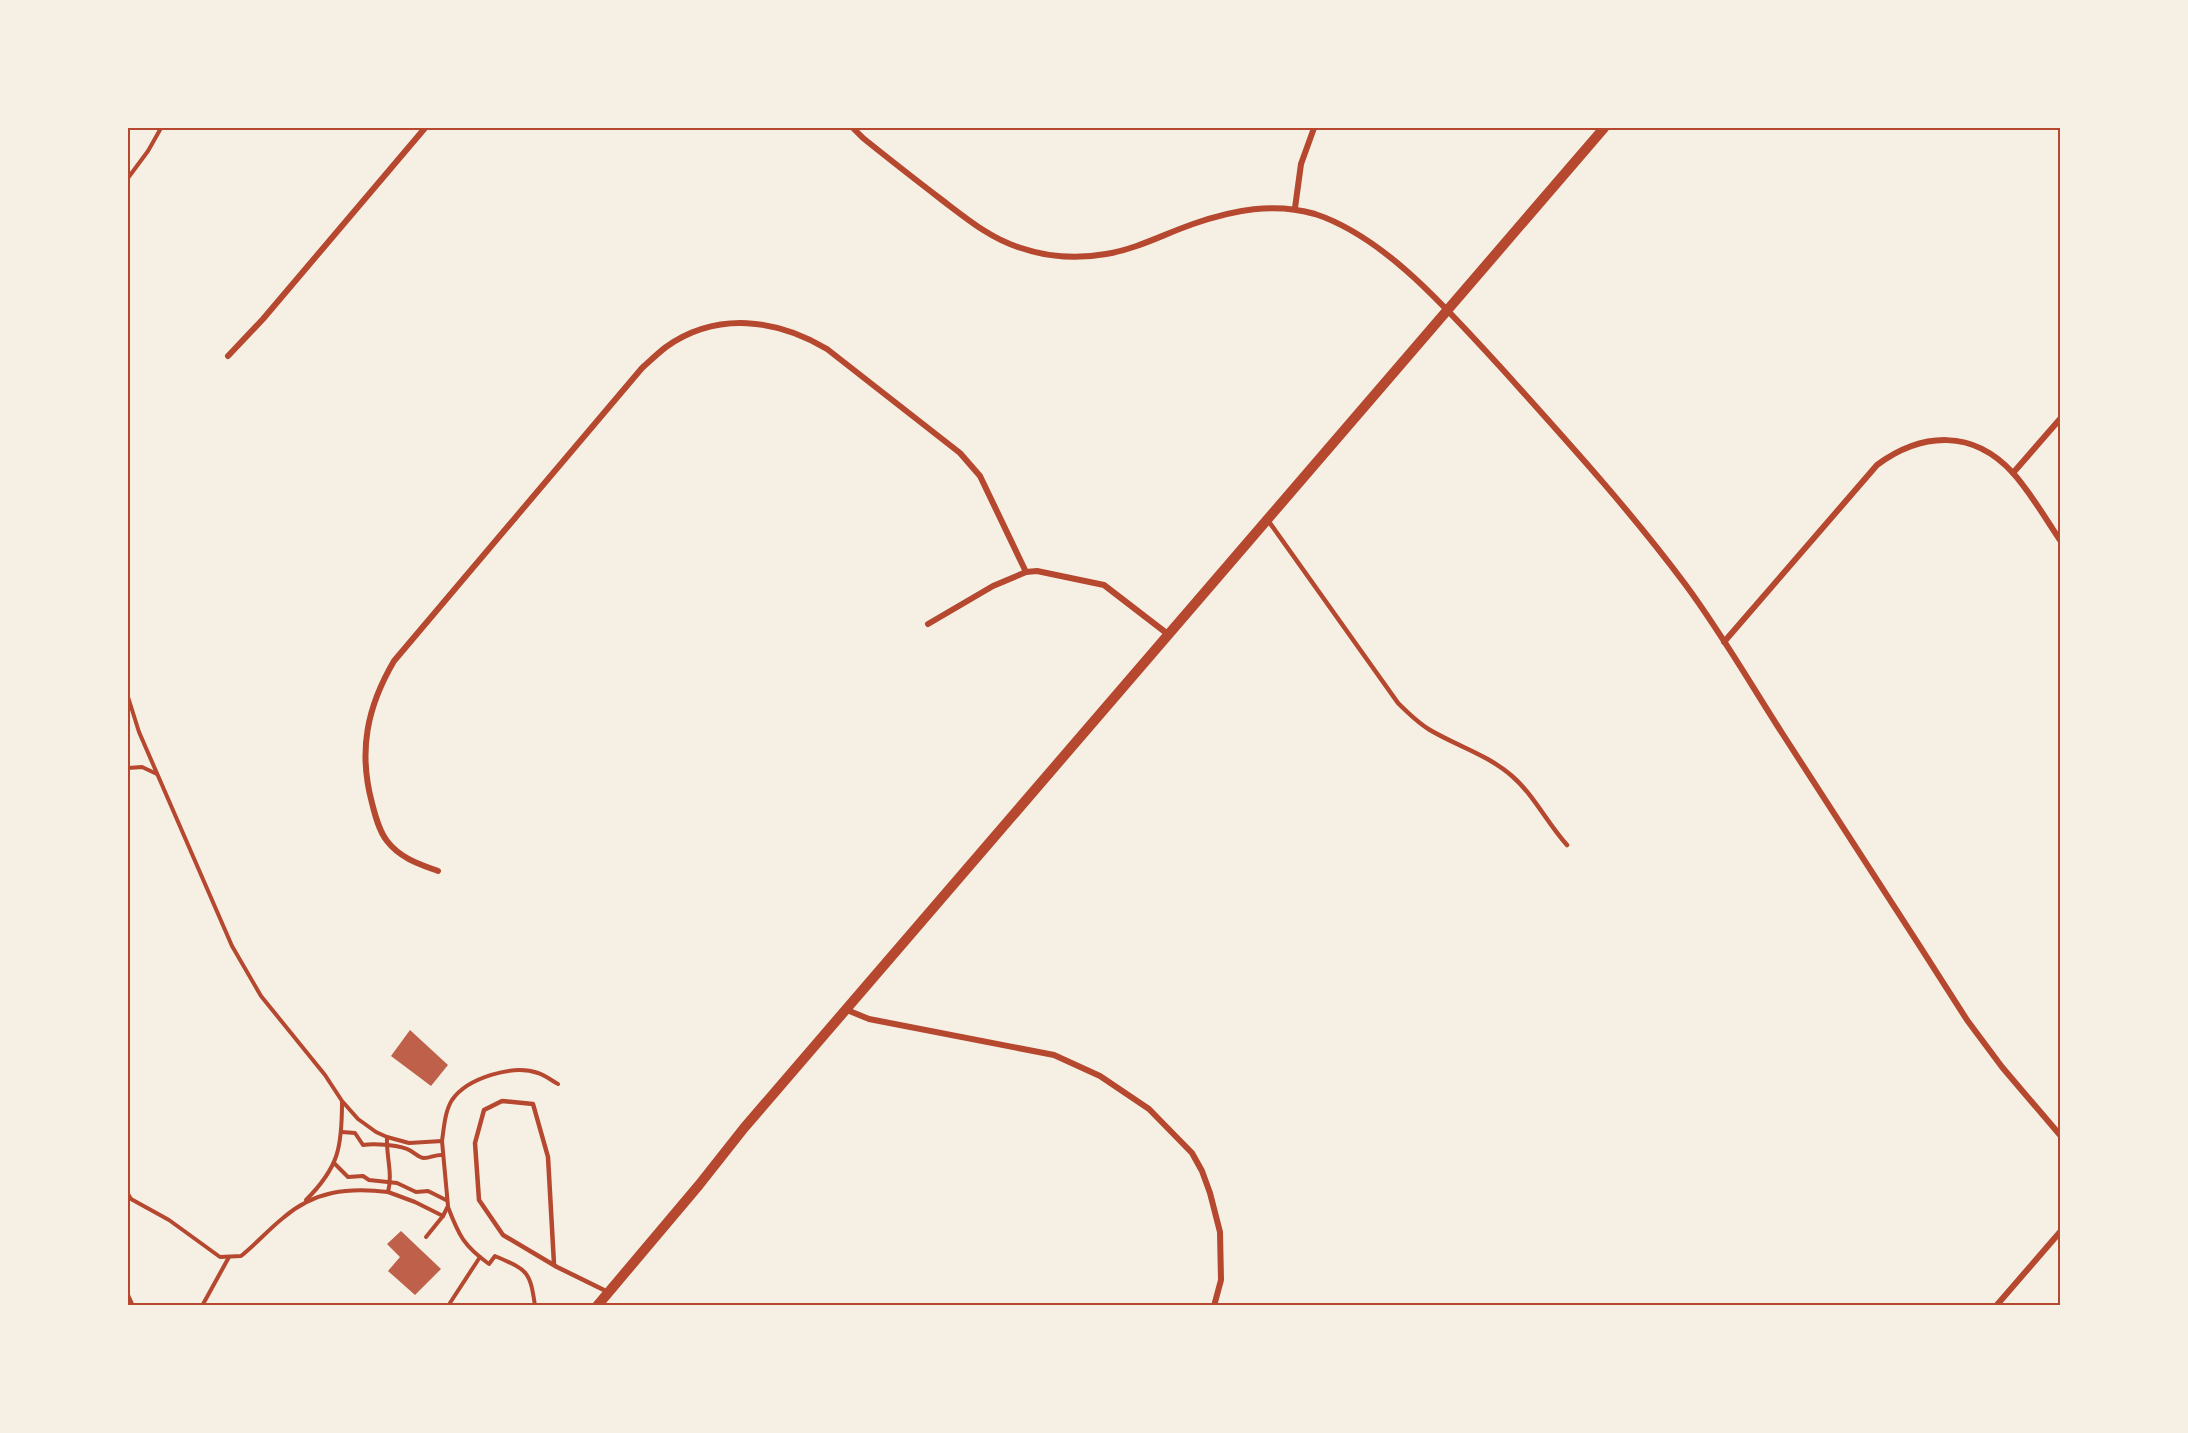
<svg xmlns="http://www.w3.org/2000/svg" width="2188" height="1433" viewBox="0 0 2188 1433" font-family="Overpass,sans-serif">
<rect width="100%" height="100%" fill="#f6efe4"/>
<g fill="#bf614a">
<polygon points="410,1030 448,1065 431,1086 391,1056"/>
<polygon points="401,1231 441,1269 415,1295 388,1271 400,1257 387,1244"/>
</g>
<g fill="none" stroke-linecap="round" stroke-linejoin="round">
<g stroke="#b5482f" stroke-width="4">
<polyline points="128,178 148,151 161,128"/>
<path d="M128 697 139 732 232 946 261 996 325 1075 342 1101 358 1119 376 1132 387 1137C386 1156 393 1173 388 1192 348 1187 314 1191 283 1218 268 1230 256 1244 241 1256L220 1257 169 1220 131 1199 128 1194"/>
<polyline points="128,768 142,767 157,774"/>
<path d="M342 1132 355 1133 363 1145C374 1143 402 1145 411 1151 416 1154 419 1158 424 1158 431 1158 436 1154 443 1155"/>
<polyline points="387,1137 409,1143 442,1141 448,1206 443,1216 415,1202 388,1192"/>
<path d="M442 1141C444 1127 445 1111 452 1100 467 1078 513 1064 538 1073 545 1075 552 1081 558 1084"/>
<polyline points="334,1163 348,1177 363,1176 369,1180 397,1183 416,1192 428,1191 446,1200"/>
<path d="M306 1200C339 1167 342 1147 342 1102"/>
<path d="M448 1207C459 1236 464 1246 489 1264L495 1256C527 1270 530 1270 535 1306"/>
<polyline points="426,1237 443,1216"/>
<polyline points="128,1295 133,1306"/>
<polyline points="202,1306 229,1257"/>
<polyline points="448,1306 480,1257"/>
</g>
<g stroke="#b5482f" stroke-width="4.5">
<path d="M1267 519 1398 703C1408 713 1418 723 1430 730 1457 746 1488 755 1512 776 1534 795 1547 823 1567 845"/>
<polyline points="554,1264 548,1157 533,1104 502,1101 484,1110 475,1143 479,1200 503,1235 557,1267 608,1292"/>
</g>
<g stroke="#b5482f" stroke-width="6">
<path d="M853 128 863 138C889 159 916 180 942 200 967 219 991 239 1021 248 1048 257 1078 259 1106 254 1137 249 1164 234 1193 224 1233 210 1274 202 1315 214 1388 238 1453 316 1504 371 1566 440 1629 509 1685 584 1720 631 1750 683 1782 733 1844 829 1906 924 1967 1020L2002 1067 2060 1135"/>
<polyline points="1295,208 1301,164 1314,128"/>
<polyline points="228,356 263,319 425,128"/>
<polyline points="2013,473 2060,419"/>
<polyline points="928,624 993,586 1026,572 1037,571 1104,585 1169,635"/>
<path d="M1724 642 1877 465C1922 432 1973 429 2013 473 2031 493 2045 518 2060 540"/>
<path d="M438 871C419 864 400 858 387 841 379 831 375 815 372 803 358 751 367 707 394 661L642 368C650 361 658 353 666 347 717 311 777 319 827 349L960 453 980 476 1026 572"/>
<polyline points="847,1010 869,1019 1054,1055 1100,1076 1149,1109 1192,1153 1202,1171 1210,1193 1220,1232 1221,1280 1214,1306"/>
<polyline points="1996,1306 2060,1232"/>
</g>
<polyline stroke="#b5482f" stroke-width="10" points="597,1306 699,1185 744,1128 1604,128"/>
</g>
<rect width="2188" height="1433" fill="none" stroke="#f6efe4" stroke-width="258"/>
<rect x="129" y="129" width="1930" height="1175" fill="none" stroke="#b5482f" stroke-width="2"/>
</svg>
